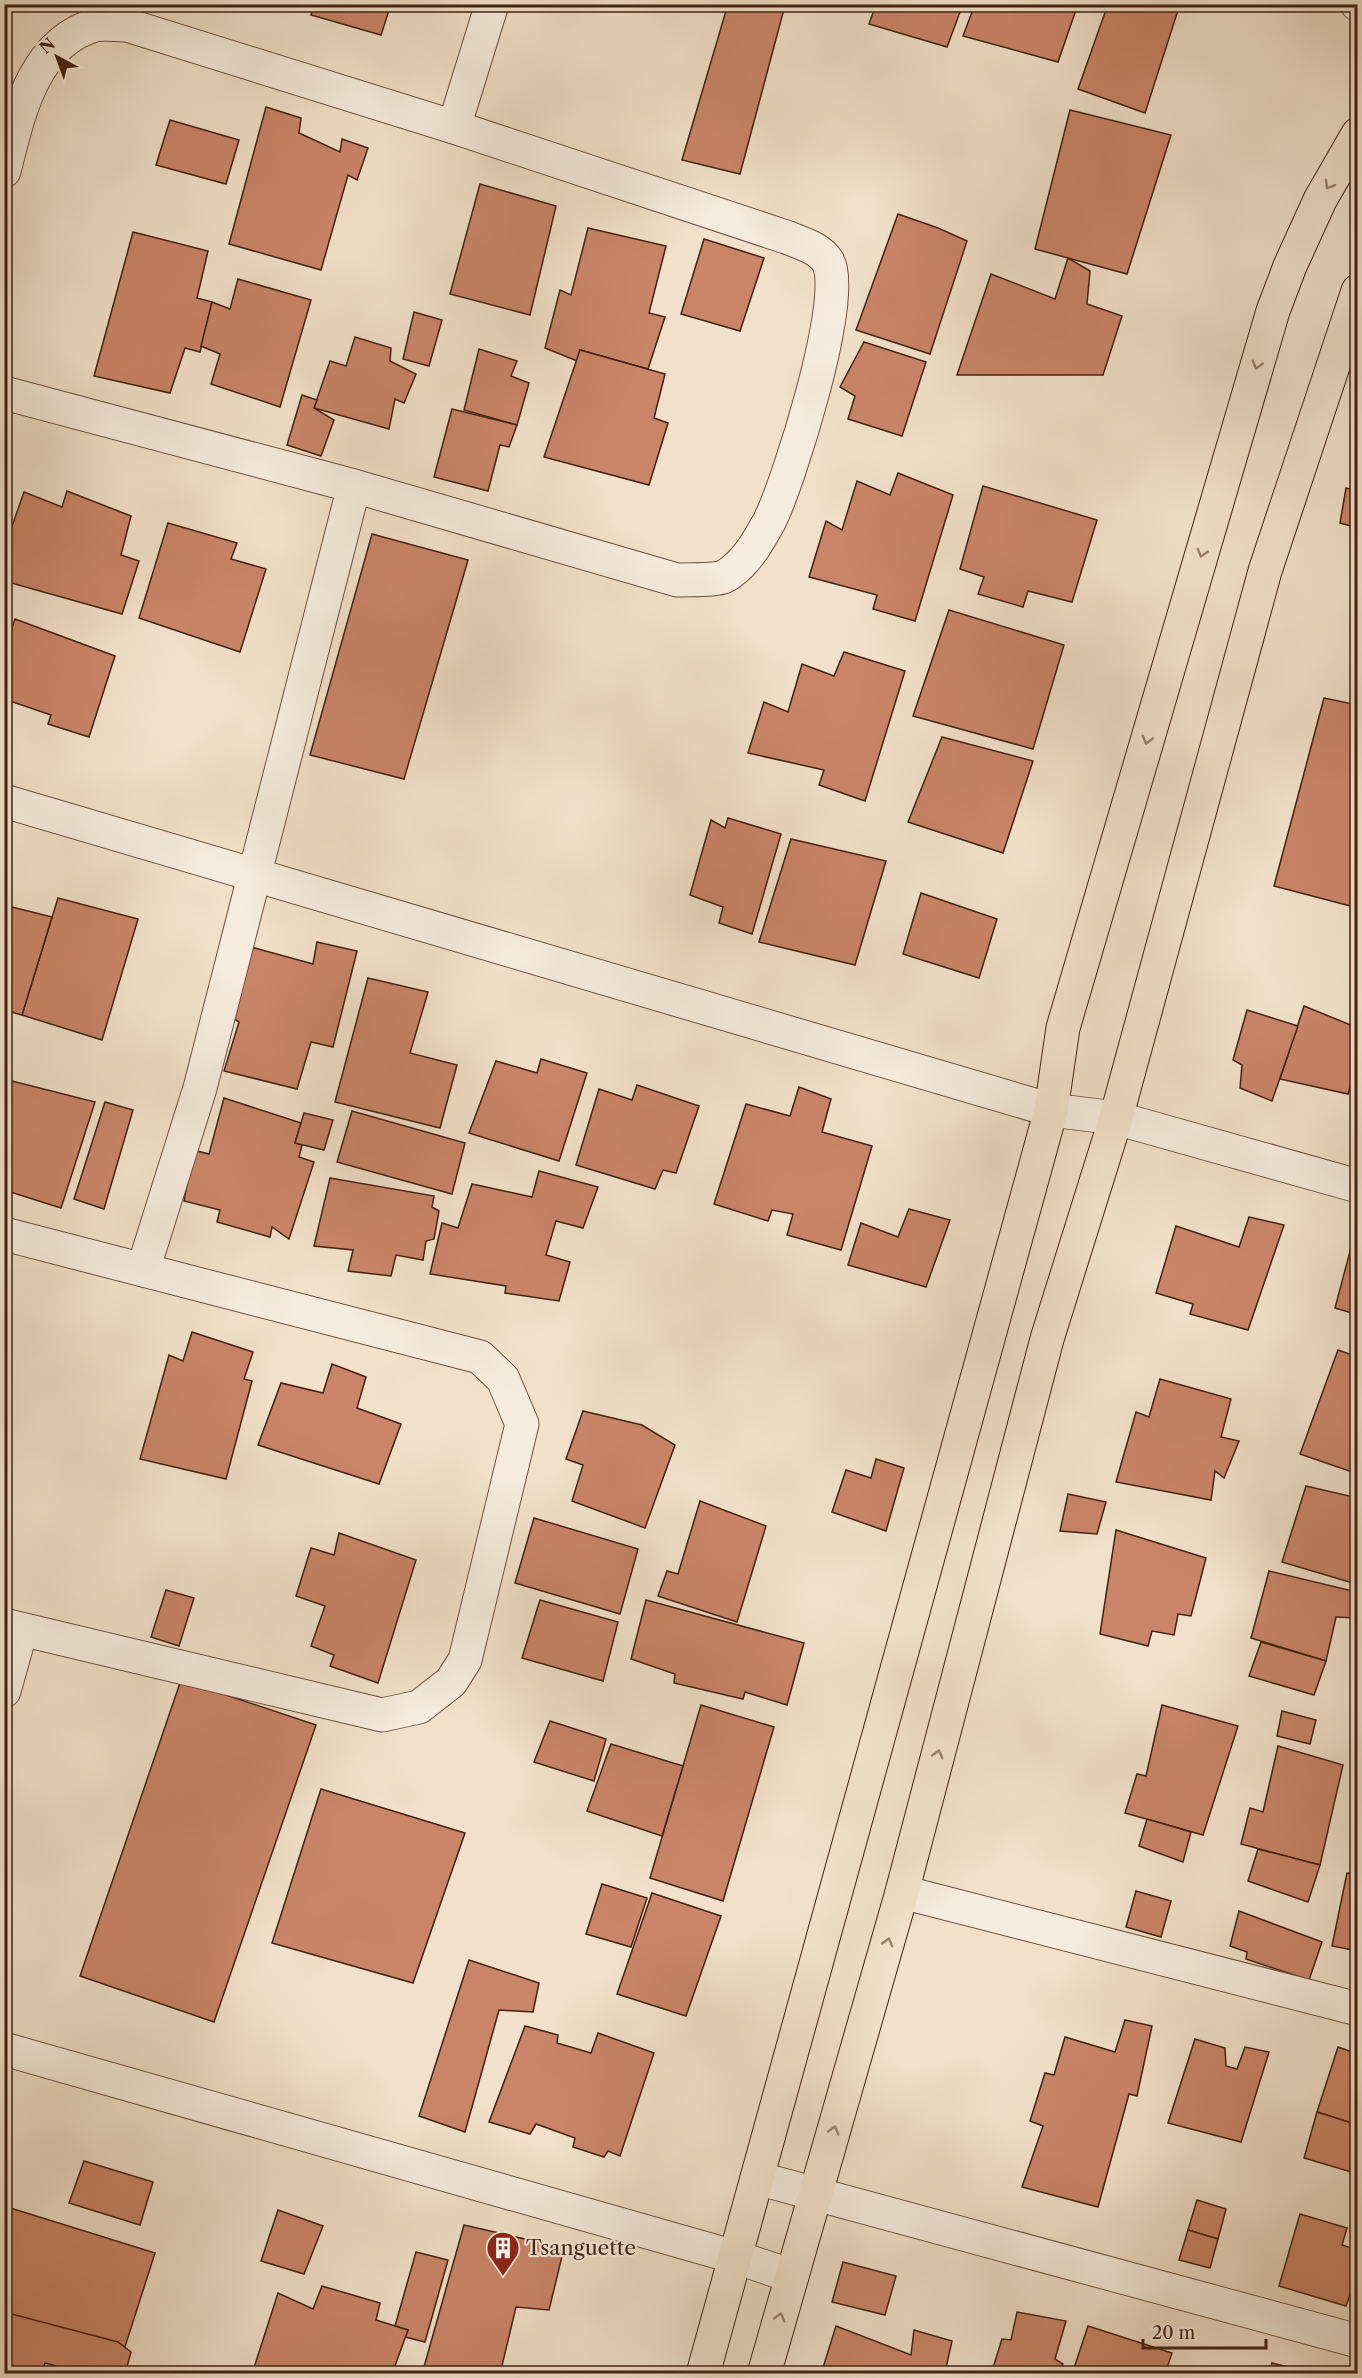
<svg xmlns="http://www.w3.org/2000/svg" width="1362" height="2378" viewBox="0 0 1362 2378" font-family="'Libre Caslon Text',serif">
<rect width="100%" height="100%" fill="#f1e1ca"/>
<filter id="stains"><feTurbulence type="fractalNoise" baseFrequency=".00333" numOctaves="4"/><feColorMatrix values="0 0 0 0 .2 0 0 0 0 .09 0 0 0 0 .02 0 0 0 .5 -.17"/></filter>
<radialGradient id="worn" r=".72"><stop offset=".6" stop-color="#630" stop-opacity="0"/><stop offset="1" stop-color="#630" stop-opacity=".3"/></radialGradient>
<g fill="#ca8568" stroke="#412112" stroke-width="1.5">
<polygon points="314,4 391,4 381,35 311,15"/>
<polygon points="728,4 770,4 784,9 740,174 682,160"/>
<polygon points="876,4 963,4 947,47 869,24"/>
<polygon points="975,4 1078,4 1058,62 963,36"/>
<polygon points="1108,4 1180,4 1145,113 1078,89"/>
<polygon points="266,107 301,118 299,133 340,152 342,139 368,148 357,180 348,175 321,270 229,244"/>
<polygon points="1070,110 1171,135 1127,274 1035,249"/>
<polygon points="170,120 239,140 226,184 156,165"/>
<polygon points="480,184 556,206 530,315 450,294"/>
<polygon points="898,214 938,228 967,241 930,354 856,330"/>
<polygon points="588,228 666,246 649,313 665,317 648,369 580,350 577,361 545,348 560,290 571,295"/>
<polygon points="133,232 208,251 197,298 212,302 200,352 185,348 170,393 94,376"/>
<polygon points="704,239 764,258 740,331 681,314"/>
<polygon points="1068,258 1090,271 1087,304 1122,316 1103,375 957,375 991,274 1055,299"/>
<polygon points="238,279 311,300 280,407 211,384 220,354 201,346 212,302 230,309"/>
<polygon points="414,312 442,320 429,366 403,359"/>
<polygon points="355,337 391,348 390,361 416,374 404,403 395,399 389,429 314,408 330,361 346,366"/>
<polygon points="864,342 926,362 902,436 848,419 855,396 840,387"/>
<polygon points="479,349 517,361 511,376 529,383 517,425 464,410"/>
<polygon points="580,350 665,374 654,418 668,423 649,485 544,457"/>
<polygon points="302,395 317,400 314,408 334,420 321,456 287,445"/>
<polygon points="452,409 517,425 509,447 500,445 488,491 434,477"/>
<polygon points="898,473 953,495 915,621 873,609 877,595 809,577 826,521 842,530 857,481 890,495"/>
<polygon points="983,486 1097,520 1072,602 1028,591 1023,607 978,594 984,577 960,569"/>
<polygon points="1346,488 1358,491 1358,528 1340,523"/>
<polygon points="67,491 131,516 121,555 139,561 122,614 4,581 4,549 24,492 62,507"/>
<polygon points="168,523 237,543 231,559 266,569 240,652 139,618"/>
<polygon points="372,534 468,560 404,779 310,755"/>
<polygon points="949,610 1064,645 1033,749 913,716"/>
<polygon points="15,619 115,656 89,737 48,724 51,715 4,699 4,650"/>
<polygon points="844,652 905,671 865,801 819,785 824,770 748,753 764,702 788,712 802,664 834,676"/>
<polygon points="1324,698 1358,705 1358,908 1274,886"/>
<polygon points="942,737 1033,761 1003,853 908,822"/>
<polygon points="728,818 781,834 752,934 719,923 723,907 690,895 711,820 725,828"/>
<polygon points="791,839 886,861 855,965 759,942"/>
<polygon points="921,893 997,919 979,978 903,954"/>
<polygon points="58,898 138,919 102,1040 22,1015"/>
<polygon points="4,905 52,917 22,1015 4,1010"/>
<polygon points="317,942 357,951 333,1047 311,1042 297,1089 224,1071 239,1022 231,1017 251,947 313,964"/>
<polygon points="368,978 428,992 410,1053 457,1065 440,1128 335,1102"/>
<polygon points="1304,1006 1358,1028 1358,1062 1348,1094 1280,1079"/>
<polygon points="1247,1010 1298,1026 1272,1101 1240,1088 1242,1065 1233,1060"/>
<polygon points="541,1059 587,1073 559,1161 469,1133 496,1061 537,1073"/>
<polygon points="4,1079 95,1102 61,1208 4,1190"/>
<polygon points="637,1085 699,1106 676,1173 663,1170 655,1189 576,1165 599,1089 632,1100"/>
<polygon points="799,1087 831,1099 822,1132 872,1146 841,1250 787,1235 793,1214 772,1210 768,1221 714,1204 746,1104 790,1116"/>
<polygon points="224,1098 301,1123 295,1143 302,1145 299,1157 314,1162 289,1239 272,1227 270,1237 217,1222 220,1210 184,1201 193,1150 209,1154"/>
<polygon points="105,1102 133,1110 104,1209 74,1199"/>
<polygon points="352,1111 465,1143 452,1194 337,1162"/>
<polygon points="304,1113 333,1120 324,1150 295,1143"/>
<polygon points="539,1171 598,1187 583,1228 556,1221 546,1255 570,1262 559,1301 505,1293 506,1286 430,1274 442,1223 458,1228 472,1184 532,1197"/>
<polygon points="330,1178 434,1196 432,1207 439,1211 434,1239 426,1241 423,1260 396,1255 391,1276 348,1271 353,1250 314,1246"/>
<polygon points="909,1209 950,1220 926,1287 848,1265 861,1223 898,1237"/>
<polygon points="1249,1217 1284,1225 1248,1330 1190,1314 1193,1304 1156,1293 1176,1226 1239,1247"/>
<polygon points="1353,1240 1358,1241 1358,1315 1335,1308"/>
<polygon points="192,1332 253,1352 244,1379 252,1381 226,1479 140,1459 169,1355 183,1361"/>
<polygon points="1338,1350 1358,1357 1358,1474 1300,1454"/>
<polygon points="332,1364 366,1377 357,1408 401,1424 379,1484 258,1445 281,1383 323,1393"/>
<polygon points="1160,1379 1231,1399 1221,1437 1239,1441 1224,1478 1215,1471 1211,1500 1116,1482 1136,1412 1149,1417"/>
<polygon points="583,1411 642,1425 675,1445 645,1528 572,1501 583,1465 566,1459"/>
<polygon points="876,1459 904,1468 886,1531 832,1512 846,1470 871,1478"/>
<polygon points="1306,1486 1358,1498 1358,1572 1353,1583 1282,1562"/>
<polygon points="1068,1494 1106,1502 1097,1534 1060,1531"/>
<polygon points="700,1501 766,1526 737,1622 658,1596 667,1571 678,1574"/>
<polygon points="534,1518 638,1549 620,1614 515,1583"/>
<polygon points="1116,1530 1206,1558 1191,1616 1178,1614 1174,1635 1152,1631 1148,1646 1100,1634"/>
<polygon points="339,1533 416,1560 378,1683 330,1666 334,1655 311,1646 325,1606 296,1596 311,1548 334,1555"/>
<polygon points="1269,1571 1357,1592 1355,1618 1336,1617 1326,1661 1251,1638"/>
<polygon points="166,1590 194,1598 179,1646 151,1637"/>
<polygon points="540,1600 618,1622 603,1681 522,1658"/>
<polygon points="646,1600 804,1643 787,1705 745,1692 743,1699 674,1683 675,1674 631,1659"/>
<polygon points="1261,1642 1326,1661 1314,1695 1249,1676"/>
<polygon points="181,1680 316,1725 214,2022 80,1976"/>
<polygon points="701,1705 774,1727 723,1901 650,1878"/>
<polygon points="1162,1705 1238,1726 1203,1835 1125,1813 1137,1774 1146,1776"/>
<polygon points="1282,1711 1316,1720 1310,1744 1277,1736"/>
<polygon points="550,1721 606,1739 594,1781 534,1762"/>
<polygon points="611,1744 683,1766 662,1836 587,1811"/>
<polygon points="1278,1746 1343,1765 1320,1865 1241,1844 1250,1808 1263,1812"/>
<polygon points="321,1789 465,1833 413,1983 272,1943"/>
<polygon points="1147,1819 1191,1832 1183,1862 1139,1846"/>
<polygon points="1258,1849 1320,1865 1308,1902 1248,1881"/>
<polygon points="1347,1873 1358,1874 1358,1951 1332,1946"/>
<polygon points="602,1884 647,1898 631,1947 586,1934"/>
<polygon points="1136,1891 1171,1901 1161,1937 1126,1927"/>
<polygon points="652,1893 721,1916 686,2016 617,1994"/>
<polygon points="1239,1911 1322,1942 1309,1980 1246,1959 1247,1952 1230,1946"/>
<polygon points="469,1960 539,1983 533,2012 499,2010 465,2132 419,2116"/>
<polygon points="1125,2020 1152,2026 1137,2096 1129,2094 1098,2207 1022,2187 1043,2126 1030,2121 1045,2073 1054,2075 1065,2037 1115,2052"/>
<polygon points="525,2026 558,2035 557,2043 591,2053 598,2033 654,2053 620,2156 608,2151 604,2157 573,2147 575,2138 536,2124 530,2134 489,2122"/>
<polygon points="1195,2039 1225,2048 1226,2066 1237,2069 1245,2047 1269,2052 1241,2142 1168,2123"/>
<polygon points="1338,2047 1358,2054 1358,2125 1317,2112"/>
<polygon points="1317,2112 1358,2125 1358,2174 1304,2158"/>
<polygon points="84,2161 153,2182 140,2225 69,2203"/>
<polygon points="1197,2200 1226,2209 1218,2239 1188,2230"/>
<polygon points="4,2206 155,2253 123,2353 4,2314"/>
<polygon points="278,2210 323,2226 304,2274 261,2261"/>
<polygon points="1300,2214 1347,2228 1342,2245 1358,2250 1358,2273 1346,2306 1279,2286"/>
<polygon points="464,2225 564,2248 549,2310 516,2307 500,2374 422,2374"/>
<polygon points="1188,2230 1218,2239 1210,2268 1179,2260"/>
<polygon points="416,2252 448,2260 425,2342 405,2337 408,2330 395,2326"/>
<polygon points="843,2262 896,2276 885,2315 832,2302"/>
<polygon points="322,2286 380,2303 376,2320 408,2330 392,2374 252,2374 278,2293 313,2309"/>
<polygon points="4,2312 118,2342 131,2352 125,2374 84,2374 45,2363 42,2374 4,2374"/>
<polygon points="1017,2312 1066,2321 1055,2359 1063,2364 1059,2374 991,2374 1002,2339 1011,2340"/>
<polygon points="836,2326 911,2355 914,2330 952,2341 946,2368 960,2374 821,2374"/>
<polygon points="1088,2326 1172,2353 1165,2374 1072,2374"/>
<polygon points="1272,2363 1316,2374 1269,2374"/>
<polygon points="1199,2368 1218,2374 1197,2374"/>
</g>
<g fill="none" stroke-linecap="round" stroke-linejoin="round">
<g stroke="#6d5140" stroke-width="35">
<g id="minor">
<polyline points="1357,4 1358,5"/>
<polyline points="454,127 492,4"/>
<path d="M4 171C18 117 32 43 95 25 104 23 117 25 127 25L454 127 786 237C801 243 820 248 828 262 848 296 788 485 769 522 762 534 754 550 744 560 740 565 729 575 723 577 712 581 689 579 677 580L354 486"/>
<polyline points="4,393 354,486 200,1088 143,1270"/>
<polyline points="4,801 1051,1110 1116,1118 1358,1186"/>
<polyline points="4,1234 480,1357 503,1379 522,1424 465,1660 451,1682 419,1707 382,1715 4,1625"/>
<polyline points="4,1691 21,1630"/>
<polyline points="902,1892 1358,2009"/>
<polyline points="4,2049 735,2257 792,2276"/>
<polyline points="757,2178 1358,2341"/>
</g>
</g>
<g stroke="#412112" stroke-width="35">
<g id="major">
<polyline points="703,2374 1051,1110 1063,1028 1273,311 1290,266 1320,200 1358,134"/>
<polyline points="764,2374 902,1892 1047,1339 1116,1118 1265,571 1358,291"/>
</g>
</g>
<use href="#minor" stroke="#f6ecdd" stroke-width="33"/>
<use href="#major" stroke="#f1e1ca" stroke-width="33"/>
</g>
<defs><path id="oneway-chevron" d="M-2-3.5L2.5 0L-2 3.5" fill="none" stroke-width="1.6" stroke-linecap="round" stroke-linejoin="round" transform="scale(1.5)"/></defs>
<g stroke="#99816e">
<use href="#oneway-chevron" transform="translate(1329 185) rotate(120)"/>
<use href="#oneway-chevron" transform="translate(1257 365) rotate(106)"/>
<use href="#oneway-chevron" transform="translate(1202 553) rotate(106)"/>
<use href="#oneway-chevron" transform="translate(1147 740) rotate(106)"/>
<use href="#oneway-chevron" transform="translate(938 1754) rotate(-75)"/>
<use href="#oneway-chevron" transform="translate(888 1942) rotate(-74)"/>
<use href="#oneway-chevron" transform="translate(834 2130) rotate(-74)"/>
<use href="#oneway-chevron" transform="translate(780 2317) rotate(-74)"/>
</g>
<defs>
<g id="building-pin" transform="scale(1.725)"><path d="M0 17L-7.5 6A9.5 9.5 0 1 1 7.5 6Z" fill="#8f2418" stroke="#f6ecdd"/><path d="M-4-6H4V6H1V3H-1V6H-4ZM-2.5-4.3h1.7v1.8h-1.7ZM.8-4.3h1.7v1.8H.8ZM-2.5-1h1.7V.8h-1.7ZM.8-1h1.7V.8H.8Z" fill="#fff"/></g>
</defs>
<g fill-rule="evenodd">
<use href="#building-pin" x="503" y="2248"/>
</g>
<g text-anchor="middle" stroke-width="4.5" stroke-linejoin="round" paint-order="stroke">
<g font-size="21" fill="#412112" stroke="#f6ecdd" text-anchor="start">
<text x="526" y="2255">Tsanguette</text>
</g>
</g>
<rect width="1362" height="2378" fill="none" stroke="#f1e1ca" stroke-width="24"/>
<rect x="6" y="6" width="1350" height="2366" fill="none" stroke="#412112" stroke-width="3"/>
<rect x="12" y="12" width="1338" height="2354" fill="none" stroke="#412112" stroke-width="1.5"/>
<g transform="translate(57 57) rotate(319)" stroke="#f6ecdd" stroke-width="4.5" paint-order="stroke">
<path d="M0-4.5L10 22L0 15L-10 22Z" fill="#412112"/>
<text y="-9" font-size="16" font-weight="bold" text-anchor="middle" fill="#412112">N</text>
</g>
<path d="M1143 2339v9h123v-9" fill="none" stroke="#412112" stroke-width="3"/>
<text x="1152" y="2339" font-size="18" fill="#412112" stroke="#f6ecdd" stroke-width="4.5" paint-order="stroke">20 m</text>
<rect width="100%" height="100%" filter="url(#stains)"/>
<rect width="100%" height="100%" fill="url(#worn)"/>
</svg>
